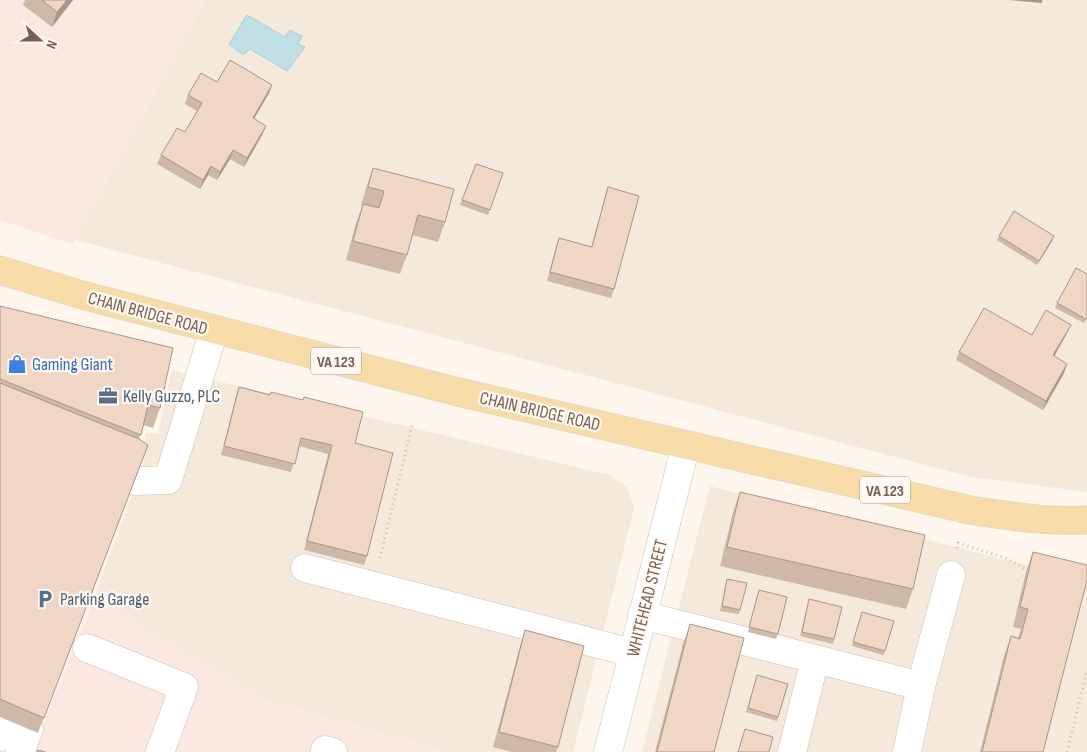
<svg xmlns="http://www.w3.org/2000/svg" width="1087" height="752" viewBox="0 0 1087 752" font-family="'Sofia Sans Condensed',sans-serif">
<rect width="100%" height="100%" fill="#fcf6ed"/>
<g fill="#f4e9db">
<polygon points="205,0 1087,0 1087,492 971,477 75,240"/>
<polygon points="172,370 609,475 627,487 634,508 573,752 448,752 264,699 94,598 143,464 146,433 158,434"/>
<polygon points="710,486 1087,580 1087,752 642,752"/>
</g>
<g fill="#fbe9e1">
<polygon points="0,0 205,0 73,244 0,220"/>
<polygon points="94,598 264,699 448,752 32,752"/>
</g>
<polygon fill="#c1e0e6" stroke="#a8cfd7" points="247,15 285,37 290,30 302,36 298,44 305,47 287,71 250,49 243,55 229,44"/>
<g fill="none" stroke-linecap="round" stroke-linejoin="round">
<g stroke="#cebfb1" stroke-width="29">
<g id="minor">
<polyline points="135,481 168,480 214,330"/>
<polyline points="305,568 633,653"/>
<polyline points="642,615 921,686"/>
<polyline points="87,648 184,687 160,752"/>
<polyline points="0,737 7,720"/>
<polyline points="325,750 333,752"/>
<polyline points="20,752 29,729"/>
<polyline points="608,752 686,445"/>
<polyline points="792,752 815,659"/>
<polyline points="907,752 921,686 951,575"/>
</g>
</g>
<g stroke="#d9d2ce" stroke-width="29">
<path id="major" d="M0 270 82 295 458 392 970 510C1009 516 1047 522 1087 520"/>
</g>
<g stroke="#d6baa7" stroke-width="3" stroke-dasharray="1 4" stroke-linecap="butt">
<polyline points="957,548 958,543 1006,558 1031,572"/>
<polyline points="380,558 412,425"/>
<polyline points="1067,752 1087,670"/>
</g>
<use href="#minor" stroke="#fff" stroke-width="28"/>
<use href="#major" stroke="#f7dba9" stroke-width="28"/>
</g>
<g fill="#ceb9a9">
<polygon points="25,0 73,0 52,27 23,5"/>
<polygon points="217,82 272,85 269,93 254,119 262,135 244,167 230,159 217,180 208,175 200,189 157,164 161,155 185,132 197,111 185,104 188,95"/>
<polygon points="476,164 503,173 488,215 460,205"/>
<polygon points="373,168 445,222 438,242 412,235 407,255 400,274 346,260 356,223 362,207 361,206 366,188"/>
<polygon points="608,187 614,289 611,298 547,281 556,246 559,238 591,247"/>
<polygon points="999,236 1052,241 1037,265 997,240"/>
<polygon points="1087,274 1087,318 1084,323 1055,308 1057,303"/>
<polygon points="0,306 160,408 153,428 143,425 139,439 148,445 38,733 0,717"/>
<polygon points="1071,325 1067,333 1054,356 1067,364 1064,373 1043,410 956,360 959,352 1032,335"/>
<polygon points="239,387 270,395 271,392 355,443 367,556 364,565 304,550 328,454 299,446 291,472 221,455 236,396"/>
<polygon points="740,492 913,589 906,609 720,566 733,512"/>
<polygon points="1033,552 1043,752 980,752 1004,656 1011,636 1018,638 1021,629 1013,627 1026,571"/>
<polygon points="727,579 740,610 739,614 720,611"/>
<polygon points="759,590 778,634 776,639 748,632"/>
<polygon points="809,599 834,639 833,644 800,636"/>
<polygon points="862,612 885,651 883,655 852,646"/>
<polygon points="690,624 714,752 655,752 683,644"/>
<polygon points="525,630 558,747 556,752 512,752 493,747 520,646"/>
<polygon points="756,679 788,684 777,721 746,712"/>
</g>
<g fill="#a8968a">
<polygon points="67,0 73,0 52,27 57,12"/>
<polygon points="1009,0 1042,0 1042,3"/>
<polygon points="272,85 269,93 249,127 253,118"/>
<polygon points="266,126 262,135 244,167 247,158"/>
<polygon points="233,150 230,159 217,180 220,172"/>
<polygon points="211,166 208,175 200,189 203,180"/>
<polygon points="1054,236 1052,241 1037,265 1039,261"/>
<polygon points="1071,325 1067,333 1050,364 1053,355"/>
<polygon points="1067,364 1064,373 1043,410 1046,401"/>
</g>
<g fill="#f0d7c5" stroke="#a8968a">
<polygon points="42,0 67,0 57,12"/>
<polygon points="230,60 272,85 253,118 266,126 247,158 233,150 220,172 211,166 203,180 161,155 177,128 185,132 202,103 188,95 201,73 217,82"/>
<polygon points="476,164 503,173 490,210 462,200"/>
<polygon points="373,168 454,189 445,222 418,215 407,255 353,241 363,204 379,208 384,191 368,187"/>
<polygon points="608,187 639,196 614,289 550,272 559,238 592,247"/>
<polygon points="1014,211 1054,236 1039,261 999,236"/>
<polygon points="1076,268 1087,274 1087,317 1086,319 1057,303"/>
<polygon points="0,306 173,348 160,408 148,405 141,435 0,379"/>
<polygon points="984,308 1032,335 1046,310 1071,325 1053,355 1067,364 1046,401 959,352"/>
<polygon points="0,383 139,439 148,445 44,718 0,699"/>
<polygon points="239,387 270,395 271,392 303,400 304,397 363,412 355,443 393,453 367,556 307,541 332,445 301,438 295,464 224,446"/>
<polygon points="740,492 925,535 913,589 727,547"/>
<polygon points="1033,552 1087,565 1087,580 1043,752 982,752 1011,636 1020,639 1028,609 1020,607"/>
<polygon points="727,579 747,583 740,610 722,606"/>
<polygon points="759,590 787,597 778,634 749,627"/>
<polygon points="809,599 842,607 834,639 802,632"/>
<polygon points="862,612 894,621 885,651 853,642"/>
<polygon points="690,624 744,638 714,752 657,752"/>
<polygon points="525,630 584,646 558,747 499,732"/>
<polygon points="757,675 788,684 778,717 748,708"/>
<polygon points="745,729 773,737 769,752 738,752"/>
<polygon points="38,750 45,752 37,752"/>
</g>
<defs>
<g id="shop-bare" transform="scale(1.5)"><path d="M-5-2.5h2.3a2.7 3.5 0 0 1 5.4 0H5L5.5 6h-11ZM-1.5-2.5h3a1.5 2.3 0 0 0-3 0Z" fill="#3f7fe0" stroke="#fefaf3" stroke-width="2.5" paint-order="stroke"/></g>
<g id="office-bare" transform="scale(1.5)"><path d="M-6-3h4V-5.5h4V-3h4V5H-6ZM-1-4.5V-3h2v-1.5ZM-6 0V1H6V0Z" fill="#5c6f8a" stroke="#fefaf3" stroke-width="2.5" paint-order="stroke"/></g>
<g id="parking-bare" transform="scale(1.5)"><path d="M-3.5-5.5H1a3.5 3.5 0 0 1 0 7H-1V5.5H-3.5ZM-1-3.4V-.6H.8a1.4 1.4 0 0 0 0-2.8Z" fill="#5c6f8a" stroke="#fefaf3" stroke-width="2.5" paint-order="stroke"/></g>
</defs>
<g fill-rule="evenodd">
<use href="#shop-bare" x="17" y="364"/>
<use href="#office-bare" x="108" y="396"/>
<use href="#parking-bare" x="45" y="599"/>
</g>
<g text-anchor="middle" stroke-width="4.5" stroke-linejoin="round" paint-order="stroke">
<g fill="#fefaf3" stroke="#a08d80" stroke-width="1">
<rect x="311" y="347.5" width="50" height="27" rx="4"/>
<rect x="860" y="476.5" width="50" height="27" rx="4"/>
</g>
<g font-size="16" font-weight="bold" fill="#775e4f">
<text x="336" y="367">VA 123</text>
<text x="885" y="496">VA 123</text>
</g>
<g font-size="18" fill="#775e4f" stroke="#fefaf3">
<text transform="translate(148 313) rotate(15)" y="6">CHAIN BRIDGE ROAD</text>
<text transform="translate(540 411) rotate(13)" y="6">CHAIN BRIDGE ROAD</text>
<text transform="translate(647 598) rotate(-76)" y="6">WHITEHEAD STREET</text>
</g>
<g font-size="18" fill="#366cbe" stroke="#fefaf3" text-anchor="start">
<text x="32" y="370">Gaming Giant</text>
</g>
<g font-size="18" fill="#4e5e75" stroke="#fefaf3" text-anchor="start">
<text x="123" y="402">Kelly Guzzo, PLC</text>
<text x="60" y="605">Parking Garage</text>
</g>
</g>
<g transform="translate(40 40) rotate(111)" stroke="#fefaf3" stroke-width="4" paint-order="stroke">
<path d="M0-4L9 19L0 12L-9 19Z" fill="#775e4f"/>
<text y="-8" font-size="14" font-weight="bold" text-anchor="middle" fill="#775e4f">N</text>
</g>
</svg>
